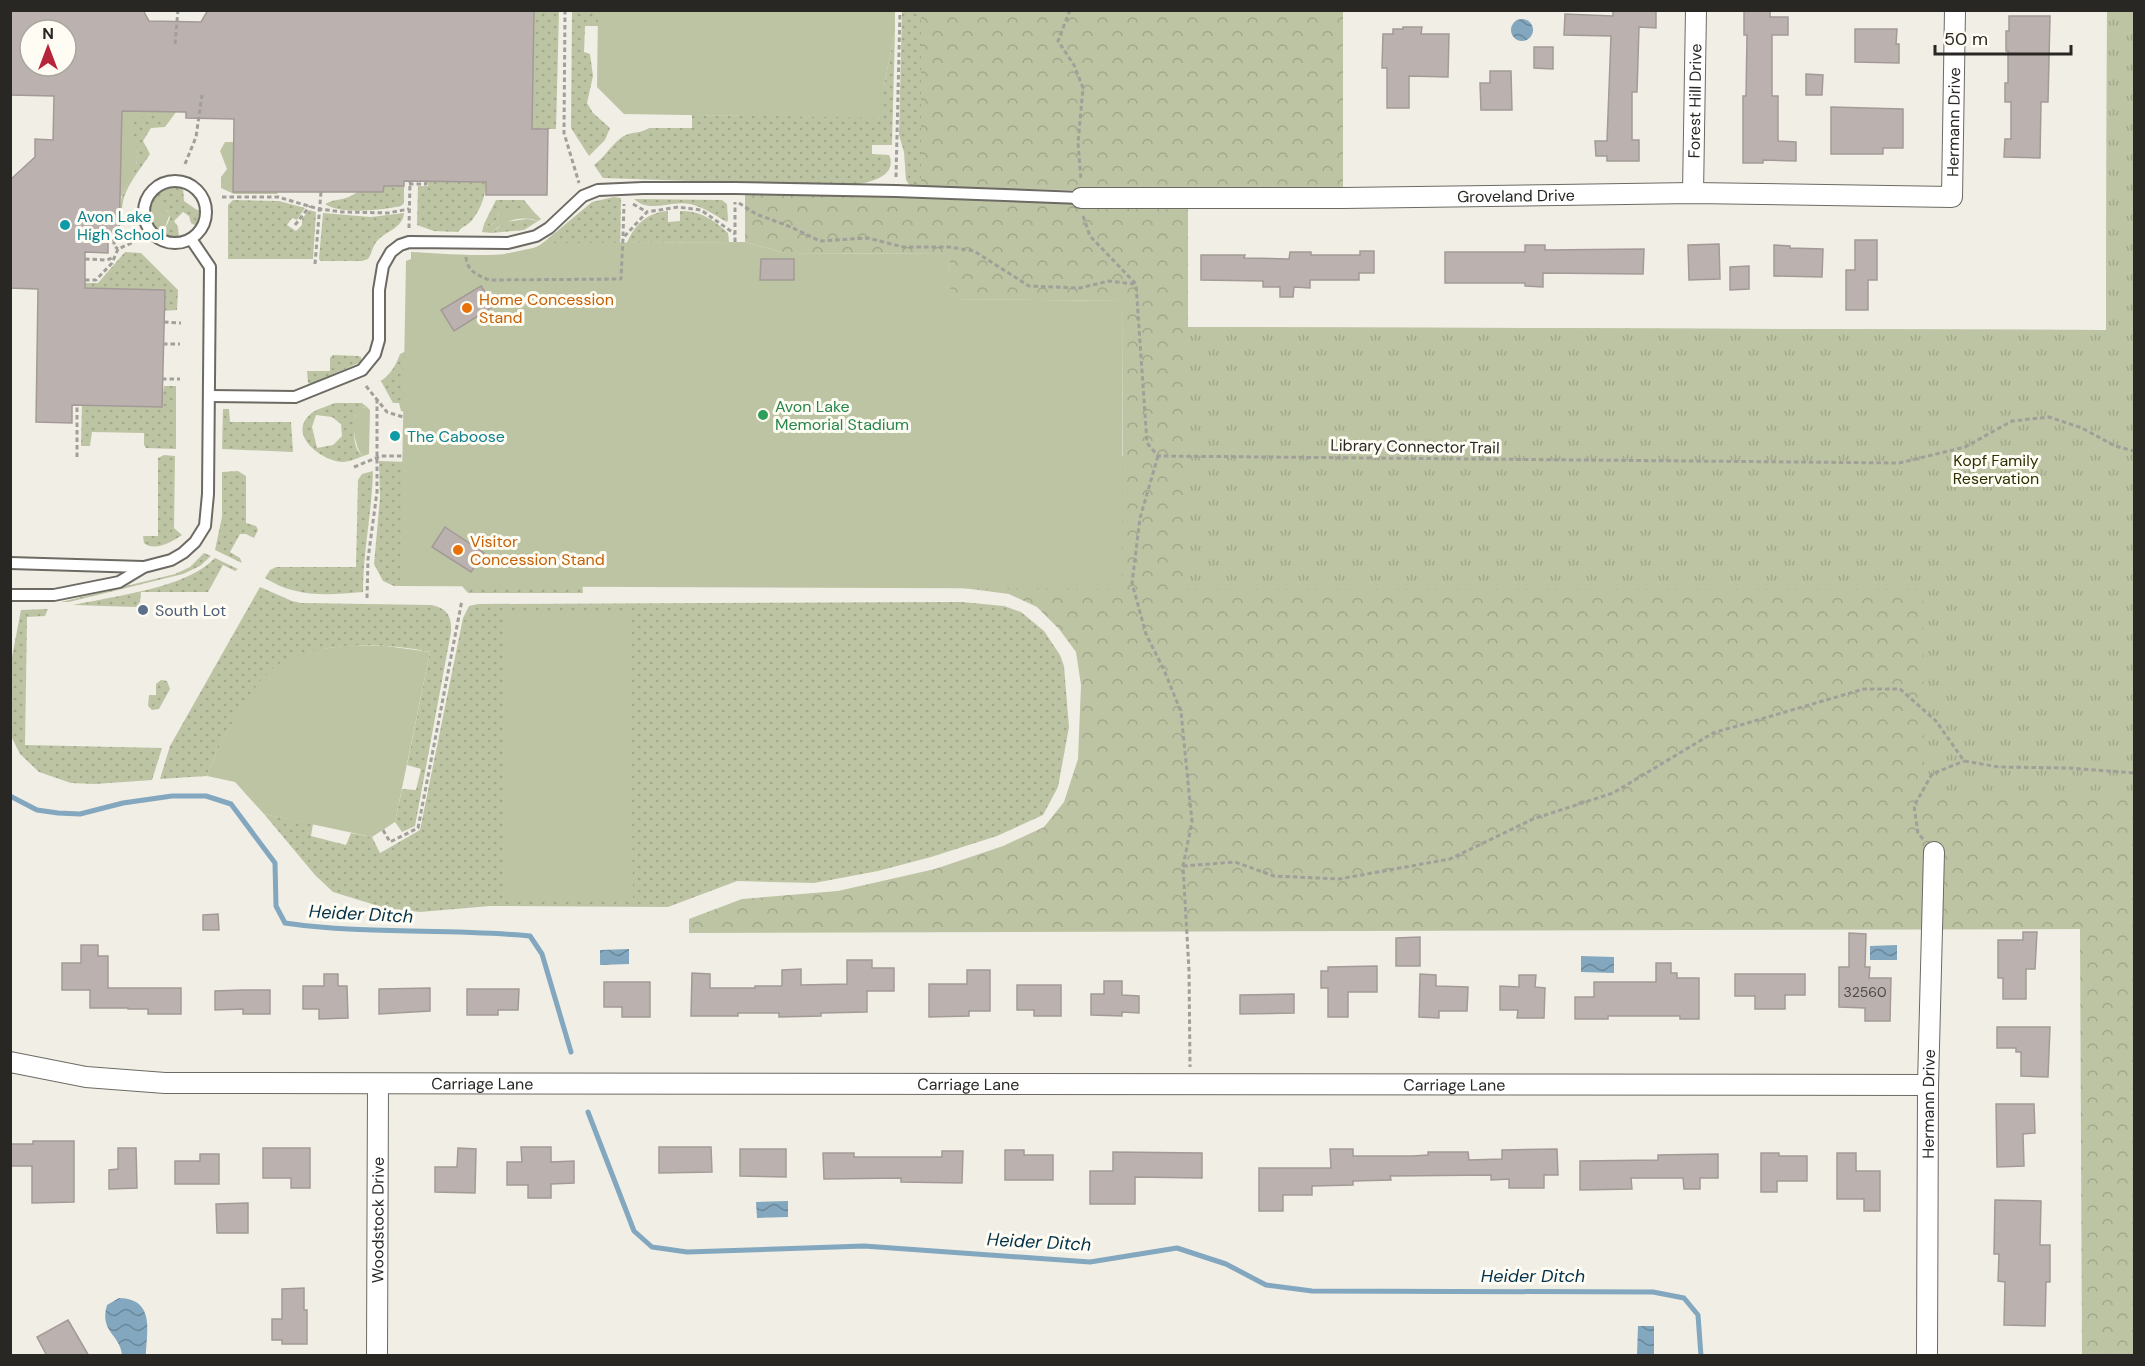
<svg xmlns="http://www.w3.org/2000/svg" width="2145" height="1366" viewBox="0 0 2145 1366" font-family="'DM Sans',sans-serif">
<defs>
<pattern id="grass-dots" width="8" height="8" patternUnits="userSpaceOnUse" patternTransform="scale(1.5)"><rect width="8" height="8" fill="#bdc4a3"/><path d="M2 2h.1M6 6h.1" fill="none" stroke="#a2a88c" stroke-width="1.8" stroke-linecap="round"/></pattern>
<pattern id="forest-crowns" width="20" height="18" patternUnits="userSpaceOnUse" patternTransform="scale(1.5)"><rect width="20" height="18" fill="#bdc4a3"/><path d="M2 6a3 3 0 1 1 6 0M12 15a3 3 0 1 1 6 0" fill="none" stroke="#a2a88c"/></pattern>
<pattern id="park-tufts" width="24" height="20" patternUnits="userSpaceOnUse" patternTransform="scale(1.5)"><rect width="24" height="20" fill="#bdc4a3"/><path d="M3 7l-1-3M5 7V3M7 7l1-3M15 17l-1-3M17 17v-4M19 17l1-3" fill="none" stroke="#a2a88c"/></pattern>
<pattern id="water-waves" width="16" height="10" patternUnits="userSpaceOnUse" patternTransform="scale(1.5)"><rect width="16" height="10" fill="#82a7be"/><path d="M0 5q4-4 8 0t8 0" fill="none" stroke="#6a889a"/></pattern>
</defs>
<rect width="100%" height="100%" fill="#f1eee6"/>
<g fill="url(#grass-dots)" fill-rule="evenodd">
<polygon points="534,11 559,11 556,129 532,129"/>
<polygon points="572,11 598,11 598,26 585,26 584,52 590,54 593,76 587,103 593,113 610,128 605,140 589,156 571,128"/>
<polygon points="902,11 921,11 921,188 910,186 906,180 904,152 899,135"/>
<path d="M895 31 892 145H872V154L889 155C900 181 857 185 840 186L603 178 594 165C605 157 611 145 622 137 631 131 641 134 649 128H692V115L883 117 884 86Z"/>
<path d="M148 114 171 119 165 127 151 128 143 141 150 154C139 172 122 189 122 211H119C120 192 133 179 137 161 139 148 129 136 133 124 135 117 143 116 148 114Z"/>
<path d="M428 181 486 182C486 195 481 208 473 219 469 225 462 226 458 232L434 231 417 225 418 186H428Z"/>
<path d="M384 186H404V203L401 206C382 210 341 215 325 204 335 198 347 201 357 192H383Z"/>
<polygon points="175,187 183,188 184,201 197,210 201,210 199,224 196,226 191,223 189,216 183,212 174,221 178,227 179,238 167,238 162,235 170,218 168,211 151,201 162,190"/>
<polygon points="614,197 621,198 620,255 504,254 538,247 592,202"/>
<path d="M634 199 722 200 727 204 728 220 727 222 725 221C713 214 703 207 690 204 668 200 651 214 634 199Z"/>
<polygon points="233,200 279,201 305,208 297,220 292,218 287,225 296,231 302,225 302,219 309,210 316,212 313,259 228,259 228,205"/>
<polygon points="496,200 524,200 533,211 499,213 497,221 488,227 484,224"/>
<path d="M668 211V222L680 221V211C700 210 714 220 728 233L729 242 627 243C634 225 648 212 668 211Z"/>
<path d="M323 213 371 217 404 213C403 228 386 231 377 241 372 247 372 254 368 259L362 261H321L319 259Z"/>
<polygon points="527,219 538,221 524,230 492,233 505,222"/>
<polygon points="125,252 141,253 178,290 177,310 164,311 164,290 85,288 85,283 98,283"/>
<path d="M406 351V412L401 411 399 403H393L381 381C391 374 396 365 400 354Z"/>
<polygon points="333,355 358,356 361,357 361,362 311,384 308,383 307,371 330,371 330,358"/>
<polygon points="164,386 176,386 176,449 146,448 144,445 144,433 92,432 90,446 81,446 82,405 161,407"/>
<path d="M335 403H362L367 407 362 408 355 416C355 430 351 447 363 456 355 459 346 464 336 461 315 456 287 431 313 412 320 408 328 406 335 403ZM316 415 332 417 341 424 342 436 333 445 317 448 312 427Z"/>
<polygon points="223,409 229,409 230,422 291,422 293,452 222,449"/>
<path d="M164 455 175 456 174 528 182 535C172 542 154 552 144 543L143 536H158V458Z"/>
<polygon points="379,461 408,462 582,578 583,593 468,593 461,585 394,586 383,581 374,564 380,498"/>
<path d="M373 471C372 512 363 551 363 592 328 595 296 598 265 578L270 570 276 567H356L358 480 362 474Z"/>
<polygon points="222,472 238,471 246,476 246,523 256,526 258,530 254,538 246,534 240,534 230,552 240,558 242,563 215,550 222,517"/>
<polygon points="204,553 211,556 200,566 183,574 69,602 61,602 175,574 190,567"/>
<path d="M215 558 238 569 235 571 223 565 208 592H141L140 602 136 607 73 605C114 596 187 588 215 558Z"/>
<path d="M260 587 292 601 301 603 431 605C447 608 452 616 451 632L415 826 402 832 395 822 402 789 416 790 421 769 407 765 430 652C388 644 348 642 307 653 302 655 295 656 290 658 255 674 220 741 207 776L160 779 170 746Z"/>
<polygon points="962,602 1004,606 1021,612 1044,631 1060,655 1064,666 1069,727 1058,787 1043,815 997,836 931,857 878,871 814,883 737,881 668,907 490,906 420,912 385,908 333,892 315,875 264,814 313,824 311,836 346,845 351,833 372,837 380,853 420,830 463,618 469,606 478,604"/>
<polygon points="48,609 45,616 27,617 25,745 162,748 152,780 95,784 71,783 39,772 20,754 11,736 10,667 21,610"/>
<polygon points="161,680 167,681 170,689 159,709 152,710 148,706 149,695 156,695 156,684"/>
</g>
<g fill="url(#forest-crowns)">
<polygon points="921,11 1343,11 1343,194 921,188"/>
<polygon points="2107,11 2134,11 2134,1355 2082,1355 2080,929 689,933 689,919 742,899 838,891 935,869 1003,846 1044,827 1064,802 1078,759 1081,685 1076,652 1059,629 1037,607 1009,594 963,588 1123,456 1123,301 950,299 949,254 785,253 745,242 745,188 1188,197 1188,327 2106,330"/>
</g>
<polygon fill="url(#park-tufts)" points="2107,11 2134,11 2134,798 1924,798 1923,589 1186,589 1187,327 2106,330"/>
<g fill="#bdc4a3">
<polygon points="598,11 895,11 895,31 884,86 884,118 624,114 597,87"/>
<path d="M122 111 176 112 171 119 161 118 148 114 134 122C130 135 139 146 137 160 136 173 125 187 120 200Z"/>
<polygon points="225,142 233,142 233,192 278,192 277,194 234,194 221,188 221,177 227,169 220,151"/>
<path d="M151 201 163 206 170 214 162 235C153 226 147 214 151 201Z"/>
<path d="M501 211H533L541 219 538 221C523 215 503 220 492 233L482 232 484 224 488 227 497 221 499 213Z"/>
<path d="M745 242 785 253 949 254 951 299 1123 301 1122 589 400 586 406 261 411 259V252C444 253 517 262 543 243Z"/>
<path d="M367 407 370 410 369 454 363 456C355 450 350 419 358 411 360 408 363 408 367 407Z"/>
<polygon points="630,611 633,901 506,902 503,612"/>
<path d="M350 645 386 646 430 652 395 822 372 837 264 814 235 782 207 776C220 741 252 677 287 659 305 650 330 648 350 645Z"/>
</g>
<g fill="url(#water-waves)">
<circle cx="1522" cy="30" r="11"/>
<polygon points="1897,945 1897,960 1870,960 1870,946"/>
<polygon points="629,949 629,964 600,965 600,950"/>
<polygon points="1581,956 1614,957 1614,973 1581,972"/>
<polygon points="788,1201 788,1217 757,1218 756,1202"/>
<path d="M119 1298C155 1299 147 1330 146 1355H122C120 1334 99 1332 107 1305Z"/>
<polygon points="1638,1326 1654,1326 1654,1355 1637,1355"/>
</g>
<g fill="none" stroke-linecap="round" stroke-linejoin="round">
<g stroke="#82a7be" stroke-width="5">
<path d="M10 796 37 810 58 813 80 814 123 803 172 796H206L231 804 275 863 276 906 285 923C366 935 449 928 530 936L542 954 571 1052"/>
<polyline points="588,1112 634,1231 652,1247 687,1252 864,1246 1090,1262 1177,1248 1226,1264 1266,1285 1312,1291 1653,1292 1684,1298 1698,1315 1701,1356"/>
</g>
</g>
<g fill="#bbb2af" stroke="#a39a97" stroke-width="1.5" fill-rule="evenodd">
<path d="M10 10H143L149 21 201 22 208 10H534L532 129H548L547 195H486V182L404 181V186H384L383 192H233L234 119 186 118V112L122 111 119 240H108V253L85 252V288L165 290 162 407 72 405V423L36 422 38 289 10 288V180L35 157V139L53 140 54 96 10 95ZM30 30H66V66H30Z"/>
<polygon points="1613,10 1656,10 1656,28 1639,27 1637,92 1632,92 1632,140 1639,140 1639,161 1607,161 1607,156 1596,156 1595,141 1607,141 1611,36 1564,35 1565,14 1613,16"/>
<polygon points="1744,10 1770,10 1770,17 1788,17 1788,35 1772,35 1772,96 1778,96 1778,141 1796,142 1796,161 1763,160 1763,163 1743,163 1743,96 1746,96 1747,35 1744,35"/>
<polygon points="2009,16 2050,16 2048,102 2041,102 2040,158 2004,157 2005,139 2011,139 2011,102 2005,102 2005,83 2008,83 2008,51 2006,51 2006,31 2009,31"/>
<polygon points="1403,27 1422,27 1421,34 1449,34 1448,77 1409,76 1409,108 1387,108 1387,68 1382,68 1383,34 1393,34 1393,29 1403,29"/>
<polygon points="1855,29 1897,29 1896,44 1899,44 1899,63 1855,62"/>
<polygon points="1534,47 1553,47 1553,69 1534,68"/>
<polygon points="1490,71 1511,71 1512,110 1481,110 1480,83 1490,83"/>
<polygon points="1806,74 1823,75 1822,95 1806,95"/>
<polygon points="1831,107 1903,109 1903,148 1883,148 1883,154 1831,154"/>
<polygon points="1855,240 1877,240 1877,280 1868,280 1868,310 1846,310 1846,270 1855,270"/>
<polygon points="1719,244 1720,279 1689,280 1688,245"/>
<polygon points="1525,245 1545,245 1545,250 1644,249 1643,274 1543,273 1543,287 1525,286 1525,283 1445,283 1445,252 1525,252"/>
<polygon points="1774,245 1790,246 1790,248 1823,249 1822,277 1774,276"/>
<polygon points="1360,251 1374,251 1374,273 1359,273 1359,280 1310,280 1310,288 1294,287 1293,297 1280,297 1280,287 1263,287 1263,281 1201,280 1201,255 1245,255 1244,258 1289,259 1290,252 1311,252 1311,255 1360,255"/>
<polygon points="761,259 794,259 794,280 760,280"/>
<polygon points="1749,266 1749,289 1730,290 1730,267"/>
<polygon points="481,286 494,306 454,331 441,310"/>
<polygon points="445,527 484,553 471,572 432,547"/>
<polygon points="218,914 219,930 203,930 203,915"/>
<polygon points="2023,932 2037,932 2035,969 2026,969 2026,999 2003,999 2003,978 1998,978 1998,940 2023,940"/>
<polygon points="1849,933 1866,934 1865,967 1870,967 1869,978 1891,978 1890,1021 1865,1021 1865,1008 1839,1007 1839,967 1849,967"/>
<polygon points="1420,937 1420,966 1396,966 1396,938"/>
<polygon points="81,945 98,945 98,956 108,956 108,988 181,988 181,1014 148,1014 148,1009 128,1009 128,1008 90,1008 90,990 62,990 62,963 81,963"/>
<polygon points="847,960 872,960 872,968 894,968 894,991 867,991 867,1012 821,1013 821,1016 779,1017 779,1013 738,1013 738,1016 691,1016 692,973 710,974 710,988 755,988 755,986 782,986 782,970 801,969 801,985 847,984"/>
<polygon points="1656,963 1671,963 1671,973 1677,973 1677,978 1699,978 1699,1019 1680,1019 1680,1016 1608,1016 1608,1019 1575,1019 1575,997 1594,997 1594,982 1656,982"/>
<polygon points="1377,966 1377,992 1348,992 1348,1017 1328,1017 1328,988 1321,988 1321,971 1328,971 1328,967"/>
<polygon points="967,970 990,970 990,1011 969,1011 969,1016 929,1017 929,984 967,984"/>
<polygon points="324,974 338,974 338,986 347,986 348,1018 319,1019 319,1009 303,1009 303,986 324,986"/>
<polygon points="1420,974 1436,975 1436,986 1468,987 1467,1011 1439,1011 1439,1018 1419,1017"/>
<polygon points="1735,974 1805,974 1805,995 1785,995 1785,1009 1755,1009 1755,996 1735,996"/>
<polygon points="1519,975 1536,975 1535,987 1545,988 1544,1018 1517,1018 1518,1010 1500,1010 1500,986 1519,987"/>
<polygon points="1104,981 1122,981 1122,995 1139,996 1139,1013 1122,1012 1122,1016 1091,1015 1091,994 1104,994"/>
<polygon points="604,982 650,982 650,1017 622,1017 622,1007 604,1007"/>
<polygon points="1017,985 1061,985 1061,1016 1034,1016 1034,1010 1017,1010"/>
<polygon points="430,988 430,1011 379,1014 379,989"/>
<polygon points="467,989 519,989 518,1010 498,1010 498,1015 467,1015"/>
<polygon points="243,990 270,990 270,1014 243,1014 243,1009 215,1010 215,991"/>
<polygon points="1294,994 1294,1013 1240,1014 1240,995"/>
<polygon points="1997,1027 2050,1027 2048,1077 2021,1076 2021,1052 2016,1052 2016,1048 1997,1048"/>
<polygon points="1996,1104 2034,1104 2035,1133 2023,1134 2024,1166 1997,1167"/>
<polygon points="33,1141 74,1141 74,1202 32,1203 32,1166 10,1166 10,1144 33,1144"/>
<polygon points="521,1147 551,1147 551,1162 574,1161 574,1183 551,1184 551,1198 528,1198 528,1185 507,1185 507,1162 522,1162"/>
<polygon points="659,1147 711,1147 712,1172 659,1173"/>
<polygon points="118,1148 136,1148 137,1188 109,1189 109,1170 118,1169"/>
<polygon points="263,1148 310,1148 310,1188 291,1188 291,1178 263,1178"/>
<polygon points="458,1148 476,1149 475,1193 435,1192 435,1167 457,1167"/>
<polygon points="740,1149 786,1149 786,1177 740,1176"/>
<polygon points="1330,1149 1353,1149 1353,1156 1413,1156 1428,1155 1428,1152 1468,1152 1469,1160 1502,1159 1502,1150 1557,1149 1558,1175 1544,1175 1544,1188 1509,1188 1509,1179 1491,1180 1491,1175 1390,1176 1391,1180 1353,1181 1353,1185 1312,1186 1312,1195 1283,1195 1283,1211 1259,1211 1259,1168 1331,1168"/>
<polygon points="1005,1150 1024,1150 1024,1155 1053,1155 1053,1180 1005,1180"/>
<polygon points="942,1151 963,1151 962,1183 901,1182 901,1178 824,1179 823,1153 854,1153 854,1157 942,1157"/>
<polygon points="1113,1152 1202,1153 1202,1178 1135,1177 1135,1204 1090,1204 1090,1171 1113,1171"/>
<polygon points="1761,1153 1779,1153 1779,1156 1807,1156 1807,1181 1777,1181 1777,1192 1761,1192"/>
<polygon points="1837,1153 1856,1153 1856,1171 1880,1171 1880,1211 1864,1211 1864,1199 1837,1199"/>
<polygon points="200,1154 219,1154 219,1184 175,1184 175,1161 200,1161"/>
<polygon points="1718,1154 1718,1178 1700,1178 1700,1189 1684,1189 1683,1178 1631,1178 1632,1189 1580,1190 1580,1161 1658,1160 1658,1155"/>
<polygon points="1995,1200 2041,1201 2040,1245 2050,1245 2050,1282 2046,1282 2045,1326 2004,1325 2005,1282 1998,1281 1999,1254 1994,1254"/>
<polygon points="248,1203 248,1233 217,1233 216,1204"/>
<polygon points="304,1288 304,1310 307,1310 307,1344 282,1344 282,1340 272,1340 272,1319 282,1319 282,1289"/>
<polygon points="68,1320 89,1356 47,1356 37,1337"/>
</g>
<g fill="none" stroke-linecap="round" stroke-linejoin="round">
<g stroke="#6c6a63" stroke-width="14">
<g id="service">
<circle cx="175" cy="212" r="31"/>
<polyline points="209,396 295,397 362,370 375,354 379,340 379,290 383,266 391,252 400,245 409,242 508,243 536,236 549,228 583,196 598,190 643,188 735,188 896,191 1081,198"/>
<polyline points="10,563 143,567"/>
<polyline points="10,595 54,595 119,582 144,567 171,560 183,553 195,542 205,526 208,494 210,267 191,239"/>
</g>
</g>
<g stroke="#6c6a63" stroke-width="22">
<g id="minor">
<path id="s1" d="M1693 193 1696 10"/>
<path id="s2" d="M1081 198H1343L1693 193 1952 197 1955 10"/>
<path id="s3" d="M10 1062 86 1077 165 1083 1928 1085"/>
<path id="s4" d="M377 1356 378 1084"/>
<path id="s5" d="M1927 1356 1928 1085 1934 852"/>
</g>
</g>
<g stroke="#a19f99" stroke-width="3" stroke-dasharray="4.5 3" stroke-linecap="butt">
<polyline points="565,10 564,133 579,183"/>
<polyline points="1070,10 1058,41 1074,65 1083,88 1078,143 1081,180"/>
<polyline points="175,44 178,10"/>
<polyline points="185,164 196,137 202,95"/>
<polyline points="896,177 900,10"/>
<polyline points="409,184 426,184 426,181"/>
<polyline points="222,197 278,197 319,209 343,212 388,213 409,209"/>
<polyline points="739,203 756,214 791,227 820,241 868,238 903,247 950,247 974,251 1029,286 1080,288 1109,281 1134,284"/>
<polyline points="633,204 647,212"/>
<polyline points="1083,216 1090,236 1136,284 1147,443 1158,456 1899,463 1965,447 2012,421 2049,417 2082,428 2115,446 2134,451"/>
<polyline points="295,225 310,206"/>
<polyline points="409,228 410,181"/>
<polyline points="623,236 624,204"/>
<polyline points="114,240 114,246 118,249"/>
<polyline points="735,242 735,202"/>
<path d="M466 257C467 271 477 275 489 280L621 279 623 238 647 212 678 207 701 210 735 234"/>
<polyline points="85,259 107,260 114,257"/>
<polyline points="315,264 321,192"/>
<polyline points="85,280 96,280 112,263 118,249 136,241"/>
<polyline points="164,322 181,323"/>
<polyline points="163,344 180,344"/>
<polyline points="162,379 180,379"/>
<polyline points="366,386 387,412 403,417"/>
<polyline points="1158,456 1140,518 1132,583 1146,634 1164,670 1181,712 1192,822 1183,866 1189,970 1190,1067"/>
<polyline points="77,457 77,405"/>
<polyline points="354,467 381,456 402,456"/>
<polyline points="367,598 368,559 377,492 377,400"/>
<polyline points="383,830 390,842 418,828 462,600"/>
<polyline points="1923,839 1918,833 1914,806 1932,774 1964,761"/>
<polyline points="1183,866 1235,862 1274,876 1339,879 1450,859 1533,819 1613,793 1713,733 1864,689 1900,689 1936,721 1964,761 1999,767 2069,768 2134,773"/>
</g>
<use href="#service" stroke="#fff" stroke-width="10"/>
<use href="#minor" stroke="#fff" stroke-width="20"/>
</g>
<g fill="#0f9aa8" stroke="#fefcf3" stroke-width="2">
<circle cx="65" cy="225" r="6"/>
<circle cx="395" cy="436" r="6"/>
</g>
<g fill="#e8710a" stroke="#fefcf3" stroke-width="2">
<circle cx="467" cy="308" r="6"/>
<circle cx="458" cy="550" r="6"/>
</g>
<circle fill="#2e9e5b" stroke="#fefcf3" stroke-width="2" cx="763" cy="415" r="6"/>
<circle fill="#5c6f8a" stroke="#fefcf3" stroke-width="2" cx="143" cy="610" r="6"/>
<g text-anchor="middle" stroke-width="6" stroke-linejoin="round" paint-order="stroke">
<g font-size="14" fill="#4d4a47">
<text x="1865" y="997">32560</text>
</g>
<g font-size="16" fill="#282724" stroke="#fefcf3">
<text dy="6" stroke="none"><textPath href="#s1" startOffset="92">Forest Hill Drive</textPath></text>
<text dy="6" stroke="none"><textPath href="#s2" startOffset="946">Hermann Drive</textPath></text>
<text dy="6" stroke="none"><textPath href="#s2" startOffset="435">Groveland Drive</textPath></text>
<text transform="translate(1415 446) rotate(1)" y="6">Library Connector Trail</text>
<text dy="6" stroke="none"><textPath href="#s3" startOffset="474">Carriage Lane</textPath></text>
<text dy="6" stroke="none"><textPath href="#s3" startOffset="960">Carriage Lane</textPath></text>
<text dy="6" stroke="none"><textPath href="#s3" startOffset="1446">Carriage Lane</textPath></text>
<text dy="6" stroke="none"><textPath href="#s5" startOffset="252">Hermann Drive</textPath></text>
<text dy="6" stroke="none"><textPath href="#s4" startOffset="136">Woodstock Drive</textPath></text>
</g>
<g font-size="16" fill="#0d838f" stroke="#fefcf3" text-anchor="start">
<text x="77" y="222">Avon Lake<tspan x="77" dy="18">High School</tspan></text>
<text x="407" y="442">The Caboose</text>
</g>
<g font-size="16" fill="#c56008" stroke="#fefcf3" text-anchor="start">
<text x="479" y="305">Home Concession<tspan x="479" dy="18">Stand</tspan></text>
<text x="470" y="547">Visitor<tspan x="470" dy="18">Concession Stand</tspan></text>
</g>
<g font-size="16" fill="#27864d" stroke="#fefcf3" text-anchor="start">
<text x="775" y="412">Avon Lake<tspan x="775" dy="18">Memorial Stadium</tspan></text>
</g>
<g font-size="16" fill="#2c3102" stroke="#fefcf3">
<text x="1996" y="466">Kopf Family<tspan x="1996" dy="18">Reservation</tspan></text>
</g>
<g font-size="16" fill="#4e5e75" stroke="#fefcf3" text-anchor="start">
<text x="155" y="616">South Lot</text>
</g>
<g font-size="18" font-style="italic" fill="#00314a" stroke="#fefcf3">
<text transform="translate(361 914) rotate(3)" y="6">Heider Ditch</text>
<text transform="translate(1039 1242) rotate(3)" y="6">Heider Ditch</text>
<text x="1533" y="1282">Heider Ditch</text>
</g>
</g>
<rect width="2145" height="1366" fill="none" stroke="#282724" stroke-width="24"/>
<g transform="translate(48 48)"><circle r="28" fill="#fefcf3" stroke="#a8a7a0" stroke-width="1.5"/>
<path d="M0-4.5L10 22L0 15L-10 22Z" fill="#b62539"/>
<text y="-9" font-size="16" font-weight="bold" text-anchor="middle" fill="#282724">N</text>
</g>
<path d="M1935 45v9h136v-9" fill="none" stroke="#282724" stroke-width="3"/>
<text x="1944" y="45" font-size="18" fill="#282724" stroke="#fefcf3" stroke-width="4.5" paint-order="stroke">50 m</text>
</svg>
